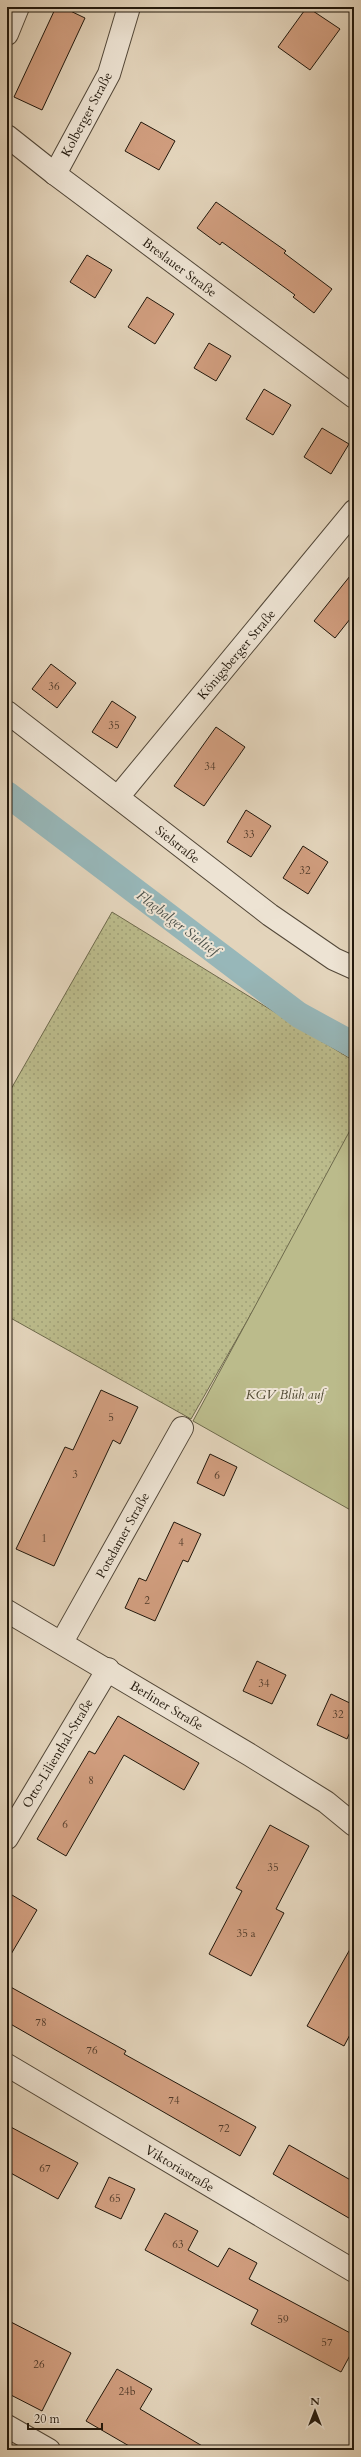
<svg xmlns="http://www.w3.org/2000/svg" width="361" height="2457" viewBox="0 0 361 2457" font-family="Cardo,serif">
<defs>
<pattern id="grass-dots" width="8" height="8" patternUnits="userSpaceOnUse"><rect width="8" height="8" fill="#bbbb8b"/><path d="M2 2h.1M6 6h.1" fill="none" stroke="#a0a077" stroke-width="1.8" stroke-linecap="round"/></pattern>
</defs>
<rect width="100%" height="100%" fill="#e3d4bb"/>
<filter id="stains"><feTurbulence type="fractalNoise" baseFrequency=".005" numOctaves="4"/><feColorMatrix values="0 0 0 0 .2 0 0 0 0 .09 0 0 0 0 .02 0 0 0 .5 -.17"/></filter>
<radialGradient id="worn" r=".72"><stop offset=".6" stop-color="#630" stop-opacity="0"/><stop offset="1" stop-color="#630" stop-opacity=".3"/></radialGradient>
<polygon fill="url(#grass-dots)" stroke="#6e6a4c" points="112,912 354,1061 354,1134 191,1419 7,1316 7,1096"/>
<polygon fill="#bbbb8b" stroke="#6e6a4c" points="354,1123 354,1512 193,1421"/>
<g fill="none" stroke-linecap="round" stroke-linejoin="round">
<polyline stroke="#97b7b9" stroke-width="26" points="7,794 299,1015 354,1045"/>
</g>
<g fill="#d09d7e" stroke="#22180c">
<polygon points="56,7 62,7 85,18 42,110 14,97"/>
<polygon points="307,7 340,29 310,70 278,47"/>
<polygon points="141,122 175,141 159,170 125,151"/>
<polygon points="216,202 286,251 284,253 332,289 314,313 293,297 295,295 222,242 220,245 197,228"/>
<polygon points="87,255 112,270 95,298 70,282"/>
<polygon points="147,297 174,314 155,344 128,327"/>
<polygon points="209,343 231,356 216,381 194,368"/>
<polygon points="264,389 291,405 273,435 246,419"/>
<polygon points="322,428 349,444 331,474 304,457"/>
<polygon points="354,571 354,614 335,638 314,621"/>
<polygon points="51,664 76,683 57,708 32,689"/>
<polygon points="112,701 136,717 117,748 92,732"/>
<polygon points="216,727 245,747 204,806 174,786"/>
<polygon points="246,810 271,826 251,857 227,842"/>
<polygon points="303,846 328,862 308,894 283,878"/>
<polygon points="101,1390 138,1407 120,1444 113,1440 54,1566 16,1549 65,1447 73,1450"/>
<polygon points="210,1454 237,1467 224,1496 197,1483"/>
<polygon points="174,1522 201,1534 188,1562 183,1560 155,1621 125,1608 139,1578 146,1581"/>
<polygon points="257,1661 286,1675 272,1704 243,1691"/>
<polygon points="331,1694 354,1705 354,1723 347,1739 317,1725"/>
<polygon points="118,1716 199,1763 184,1790 124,1755 66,1856 37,1839 89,1751 95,1754"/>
<polygon points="270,1825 309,1846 276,1909 284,1913 251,1976 209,1954 242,1891 236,1888"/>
<polygon points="7,1892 37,1910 7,1961"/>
<polygon points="354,1942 354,2027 344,2046 307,2026"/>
<polygon points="7,1985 126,2051 124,2054 256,2127 240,2156 7,2022"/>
<polygon points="7,2125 78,2163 58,2199 7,2171"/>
<polygon points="289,2145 354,2182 354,2221 273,2174"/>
<polygon points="109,2177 135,2189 121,2219 95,2207"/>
<polygon points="165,2213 198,2231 188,2250 218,2267 229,2248 257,2263 249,2279 354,2335 354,2348 341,2372 251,2324 258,2310 145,2250"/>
<polygon points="7,2320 71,2353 42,2411 7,2393"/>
<polygon points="117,2369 152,2389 140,2409 209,2450 136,2450 86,2421"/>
</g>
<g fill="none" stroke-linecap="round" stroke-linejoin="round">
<g stroke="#524738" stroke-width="24">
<g id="minor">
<polyline points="7,34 18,7"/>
<polyline points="7,136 55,174 354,397"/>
<polyline points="55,174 109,74 129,7"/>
<polyline points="7,712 270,915 334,959 354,968"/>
<polyline points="118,797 354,511"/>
<polyline points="7,1611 250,1755 326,1802 354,1825"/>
<polyline points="62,1642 182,1428"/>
<polyline points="7,1838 108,1669"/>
<polyline points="7,2065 354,2271"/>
<polyline points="7,2426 49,2450"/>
</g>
</g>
<use href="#minor" stroke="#ede3d3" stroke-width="22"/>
</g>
<g text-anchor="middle" stroke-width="4" stroke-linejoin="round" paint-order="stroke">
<g font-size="11" fill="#4e3928">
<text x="54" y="690">36</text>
<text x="114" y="729">35</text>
<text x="210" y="770">34</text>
<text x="249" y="838">33</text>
<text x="305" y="874">32</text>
<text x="111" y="1421">5</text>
<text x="75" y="1478">3</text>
<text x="217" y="1479">6</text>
<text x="44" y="1542">1</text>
<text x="181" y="1546">4</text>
<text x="147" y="1604">2</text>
<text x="264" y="1687">34</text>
<text x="338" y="1718">32</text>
<text x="91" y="1784">8</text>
<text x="65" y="1828">6</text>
<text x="273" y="1871">35</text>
<text x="246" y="1937">35 a</text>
<text x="41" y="2026">78</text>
<text x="92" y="2054">76</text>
<text x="174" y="2104">74</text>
<text x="224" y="2132">72</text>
<text x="45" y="2172">67</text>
<text x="115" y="2202">65</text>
<text x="178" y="2248">63</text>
<text x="283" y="2323">59</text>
<text x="327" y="2346">57</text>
<text x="39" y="2368">26</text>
<text x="127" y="2395">24b</text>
</g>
<g font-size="13" fill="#22180c" stroke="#ede3d3">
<text transform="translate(86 114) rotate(-62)" y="5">Kolberger Straße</text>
<text transform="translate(180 267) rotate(37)" y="5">Breslauer Straße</text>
<text transform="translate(236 654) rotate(-50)" y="5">Königsberger Straße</text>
<text transform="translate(178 844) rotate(38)" y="5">Sielstraße</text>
<text transform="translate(122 1535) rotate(-61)" y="5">Potsdamer Straße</text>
<text transform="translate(167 1705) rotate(31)" y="5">Berliner Straße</text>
<text transform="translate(57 1753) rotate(-59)" y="5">Otto-Lilienthal-Straße</text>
<text transform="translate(180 2168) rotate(31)" y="5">Viktoriastraße</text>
</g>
<g font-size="13" font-style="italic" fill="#504932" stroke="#ede3d3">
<text x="285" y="1399">KGV Blüh auf</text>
</g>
<g font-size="14" font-style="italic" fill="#4b5049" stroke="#ede3d3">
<text transform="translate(178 923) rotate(37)" y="5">Flagbalger Sieltief</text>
</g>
</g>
<rect width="361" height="2457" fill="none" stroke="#e3d4bb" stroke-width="24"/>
<rect x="8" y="8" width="345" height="2441" fill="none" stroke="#22180c" stroke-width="2"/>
<rect x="12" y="12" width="337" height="2433" fill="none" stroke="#22180c"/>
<g transform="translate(315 2411)" stroke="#ede3d3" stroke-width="3" paint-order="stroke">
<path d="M0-3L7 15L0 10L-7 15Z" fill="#22180c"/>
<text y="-6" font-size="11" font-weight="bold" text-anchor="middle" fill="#22180c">N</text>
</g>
<path d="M28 2423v6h74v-6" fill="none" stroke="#22180c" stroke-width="2"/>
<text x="34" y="2423" font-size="12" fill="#22180c" stroke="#ede3d3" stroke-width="3" paint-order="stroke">20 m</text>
<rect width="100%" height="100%" filter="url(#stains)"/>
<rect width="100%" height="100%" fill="url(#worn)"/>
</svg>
